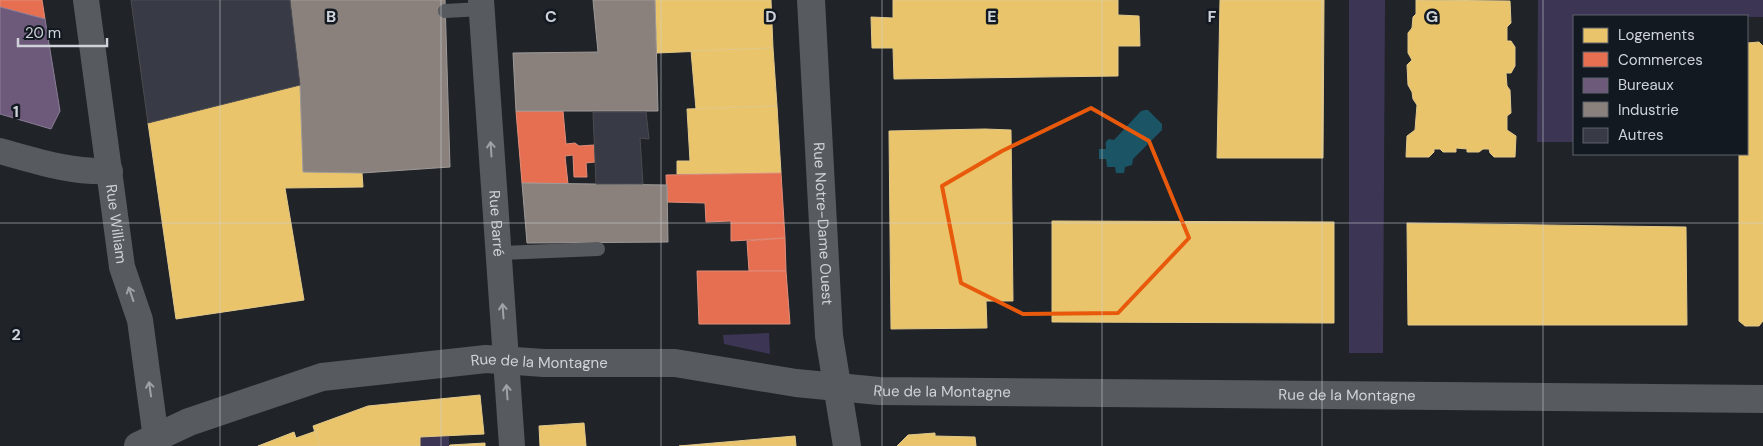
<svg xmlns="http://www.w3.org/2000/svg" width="1763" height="446" viewBox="0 0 1763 446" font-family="'DM Sans',sans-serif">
<rect width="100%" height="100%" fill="#202328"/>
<g fill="#3c3554">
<polygon points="1349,0 1385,0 1383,353 1349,353"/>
<polygon points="1538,0 1763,0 1763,17 1574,16 1574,142 1537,142"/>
<polygon points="769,333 770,354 724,344 723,335"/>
<polygon points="449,436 449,446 420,446 420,437"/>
</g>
<path fill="#1a5465" d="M1145 110H1148L1162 124V130L1133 159 1132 165 1125 167 1124 173H1116L1115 167H1107L1106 159H1099V149H1106C1106 144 1104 142 1109 139L1114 140 1141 111Z"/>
<g fill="#e9c46a" stroke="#e1c88b">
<polygon points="655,0 771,0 773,48 657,53"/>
<polygon points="893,0 1118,0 1118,15 1139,16 1140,46 1118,46 1118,76 894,79 893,48 872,48 871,17 893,18"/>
<polygon points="1220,0 1324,0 1323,158 1217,158"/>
<polygon points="1416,0 1510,1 1511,23 1507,27 1507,41 1511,41 1515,47 1515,66 1511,73 1506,73 1507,86 1510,90 1511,113 1507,116 1507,130 1516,136 1515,157 1494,157 1490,153 1489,149 1483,149 1479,152 1467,152 1467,149 1456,148 1456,152 1443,152 1440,149 1434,149 1434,152 1429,157 1406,157 1407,136 1415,130 1417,105 1413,99 1412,92 1408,85 1407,65 1412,60 1408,53 1408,33 1412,28 1413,17 1416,14"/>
<polygon points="1759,42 1763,46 1763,321 1759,326 1745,326 1739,321 1739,154 1747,154 1747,43"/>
<polygon points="773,48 777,106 696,109 691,51"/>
<polygon points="300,85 303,172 362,173 363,187 285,188 304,300 176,319 148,123"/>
<polygon points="777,106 781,173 677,174 677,161 690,161 687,109"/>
<polygon points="985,129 1011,130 1013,301 986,301 987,328 891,329 889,131"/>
<polygon points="1052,221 1334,222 1334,323 1052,322"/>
<polygon points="1407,223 1686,227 1687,325 1408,325"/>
<polygon points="480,395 484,434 420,437 420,446 319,446 313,426 368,406"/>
<polygon points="584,423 586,446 540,446 539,426"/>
<polygon points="316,431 319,446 258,446 294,432 296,438"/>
<polygon points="935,433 935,436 975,437 976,446 897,446 908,435"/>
<polygon points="795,436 796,446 679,446"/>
<polygon points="485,443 485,446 449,446 450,445"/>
</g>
<g fill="#e76f51" stroke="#e08d7a">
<polygon points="0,0 42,0 45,19 0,7"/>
<polygon points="516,111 563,111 566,144 575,143 579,146 594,145 595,162 586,163 587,177 574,177 573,155 565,156 568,184 522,183"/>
<polygon points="781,173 785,238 731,241 731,221 706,222 705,203 667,202 666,175"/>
<polygon points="785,238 786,271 749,271 747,241"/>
<polygon points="697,271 786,271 790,324 699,324"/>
</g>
<polygon fill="#6d597a" stroke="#8a7e96" points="0,7 45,19 60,111 51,129 0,114"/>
<g fill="#8a817c" stroke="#9f9a98">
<polygon points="290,0 445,0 450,167 362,173 303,172 300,85"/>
<polygon points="593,0 655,0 658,111 516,111 513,53 598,52"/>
<polygon points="522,183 667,185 668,242 527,243"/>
</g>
<g fill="#383a46" stroke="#4a4c4f">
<polygon points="131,0 290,0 300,85 148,123"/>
<polygon points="593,112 646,112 649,139 640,138 643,184 596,184"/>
</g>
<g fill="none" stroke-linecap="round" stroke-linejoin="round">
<g stroke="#575a5e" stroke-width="14">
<polyline points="445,11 482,9"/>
<polyline points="499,253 598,249"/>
</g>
<g stroke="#575a5e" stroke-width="26">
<path id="s1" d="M86 0 122 267 140 320 157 446"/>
<path id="s2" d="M481 0 512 446"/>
<path d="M0 151C36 161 72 173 110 171"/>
</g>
<g stroke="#575a5e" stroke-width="28">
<path id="s3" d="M811 0 829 336 847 446"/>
<path id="s4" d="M138 446 189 422 322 377 486 359 544 363H675L796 383 879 391 1763 399"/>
</g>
</g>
<defs><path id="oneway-shaft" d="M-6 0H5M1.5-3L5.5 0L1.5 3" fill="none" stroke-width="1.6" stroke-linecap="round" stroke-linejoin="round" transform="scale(1.25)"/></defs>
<g stroke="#9fa3a8">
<use href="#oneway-shaft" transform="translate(491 149) rotate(-94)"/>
<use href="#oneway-shaft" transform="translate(131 294) rotate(-109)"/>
<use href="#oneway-shaft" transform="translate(503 311) rotate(-94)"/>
<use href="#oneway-shaft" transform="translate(150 389) rotate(-98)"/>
<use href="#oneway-shaft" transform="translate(507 392) rotate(-94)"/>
</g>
<path fill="none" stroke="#e8590c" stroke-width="4" stroke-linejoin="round" d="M1091 108 1149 141 1189 238 1118 313 1023 314 961 283 942 186 1002 151Z"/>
<path fill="none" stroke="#cfd3d9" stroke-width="1" stroke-opacity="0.55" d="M220 0V446M441 0V446M661 0V446M882 0V446M1102 0V446M1322 0V446M1543 0V446M0 223H1763"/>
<g text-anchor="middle" stroke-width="5" stroke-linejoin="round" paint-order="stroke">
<g font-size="15" fill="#cfd3d9" stroke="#131921">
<text dy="5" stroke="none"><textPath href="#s2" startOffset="224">Rue Barré</textPath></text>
<text dy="5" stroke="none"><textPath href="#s1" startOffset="226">Rue William</textPath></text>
<text dy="5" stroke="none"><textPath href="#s3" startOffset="224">Rue Notre-Dame Ouest</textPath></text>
<text dy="5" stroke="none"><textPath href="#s4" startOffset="415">Rue de la Montagne</textPath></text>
<text dy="5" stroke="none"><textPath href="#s4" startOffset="820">Rue de la Montagne</textPath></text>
<text dy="5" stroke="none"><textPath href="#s4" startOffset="1225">Rue de la Montagne</textPath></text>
</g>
</g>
<g font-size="16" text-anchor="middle" font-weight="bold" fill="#cfd3d9" stroke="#131921" stroke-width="5" stroke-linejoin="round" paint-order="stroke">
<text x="331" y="22">B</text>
<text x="551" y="22">C</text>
<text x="771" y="22">D</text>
<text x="992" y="22">E</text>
<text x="1212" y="22">F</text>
<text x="1432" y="22">G</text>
<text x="16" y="117">1</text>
<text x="16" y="340">2</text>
</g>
<rect x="1573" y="15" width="175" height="140" fill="#131921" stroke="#5e636b"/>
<rect x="1583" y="28" width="25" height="15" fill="#e9c46a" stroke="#5e636b"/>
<text x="1618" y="40" font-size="15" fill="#cfd3d9">Logements</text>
<rect x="1583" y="52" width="25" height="15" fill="#e76f51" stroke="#5e636b"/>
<text x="1618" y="65" font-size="15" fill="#cfd3d9">Commerces</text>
<rect x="1583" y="78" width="25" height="15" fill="#6d597a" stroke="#5e636b"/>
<text x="1618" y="90" font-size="15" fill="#cfd3d9">Bureaux</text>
<rect x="1583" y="102" width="25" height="15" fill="#8a817c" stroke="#5e636b"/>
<text x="1618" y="115" font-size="15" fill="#cfd3d9">Industrie</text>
<rect x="1583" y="128" width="25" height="15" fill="#383a46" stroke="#5e636b"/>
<text x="1618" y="140" font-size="15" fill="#cfd3d9">Autres</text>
<path d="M18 38v8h89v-8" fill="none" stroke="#cfd3d9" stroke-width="2.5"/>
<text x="25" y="38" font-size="15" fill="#cfd3d9" stroke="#131921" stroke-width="4" paint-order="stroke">20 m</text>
</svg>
